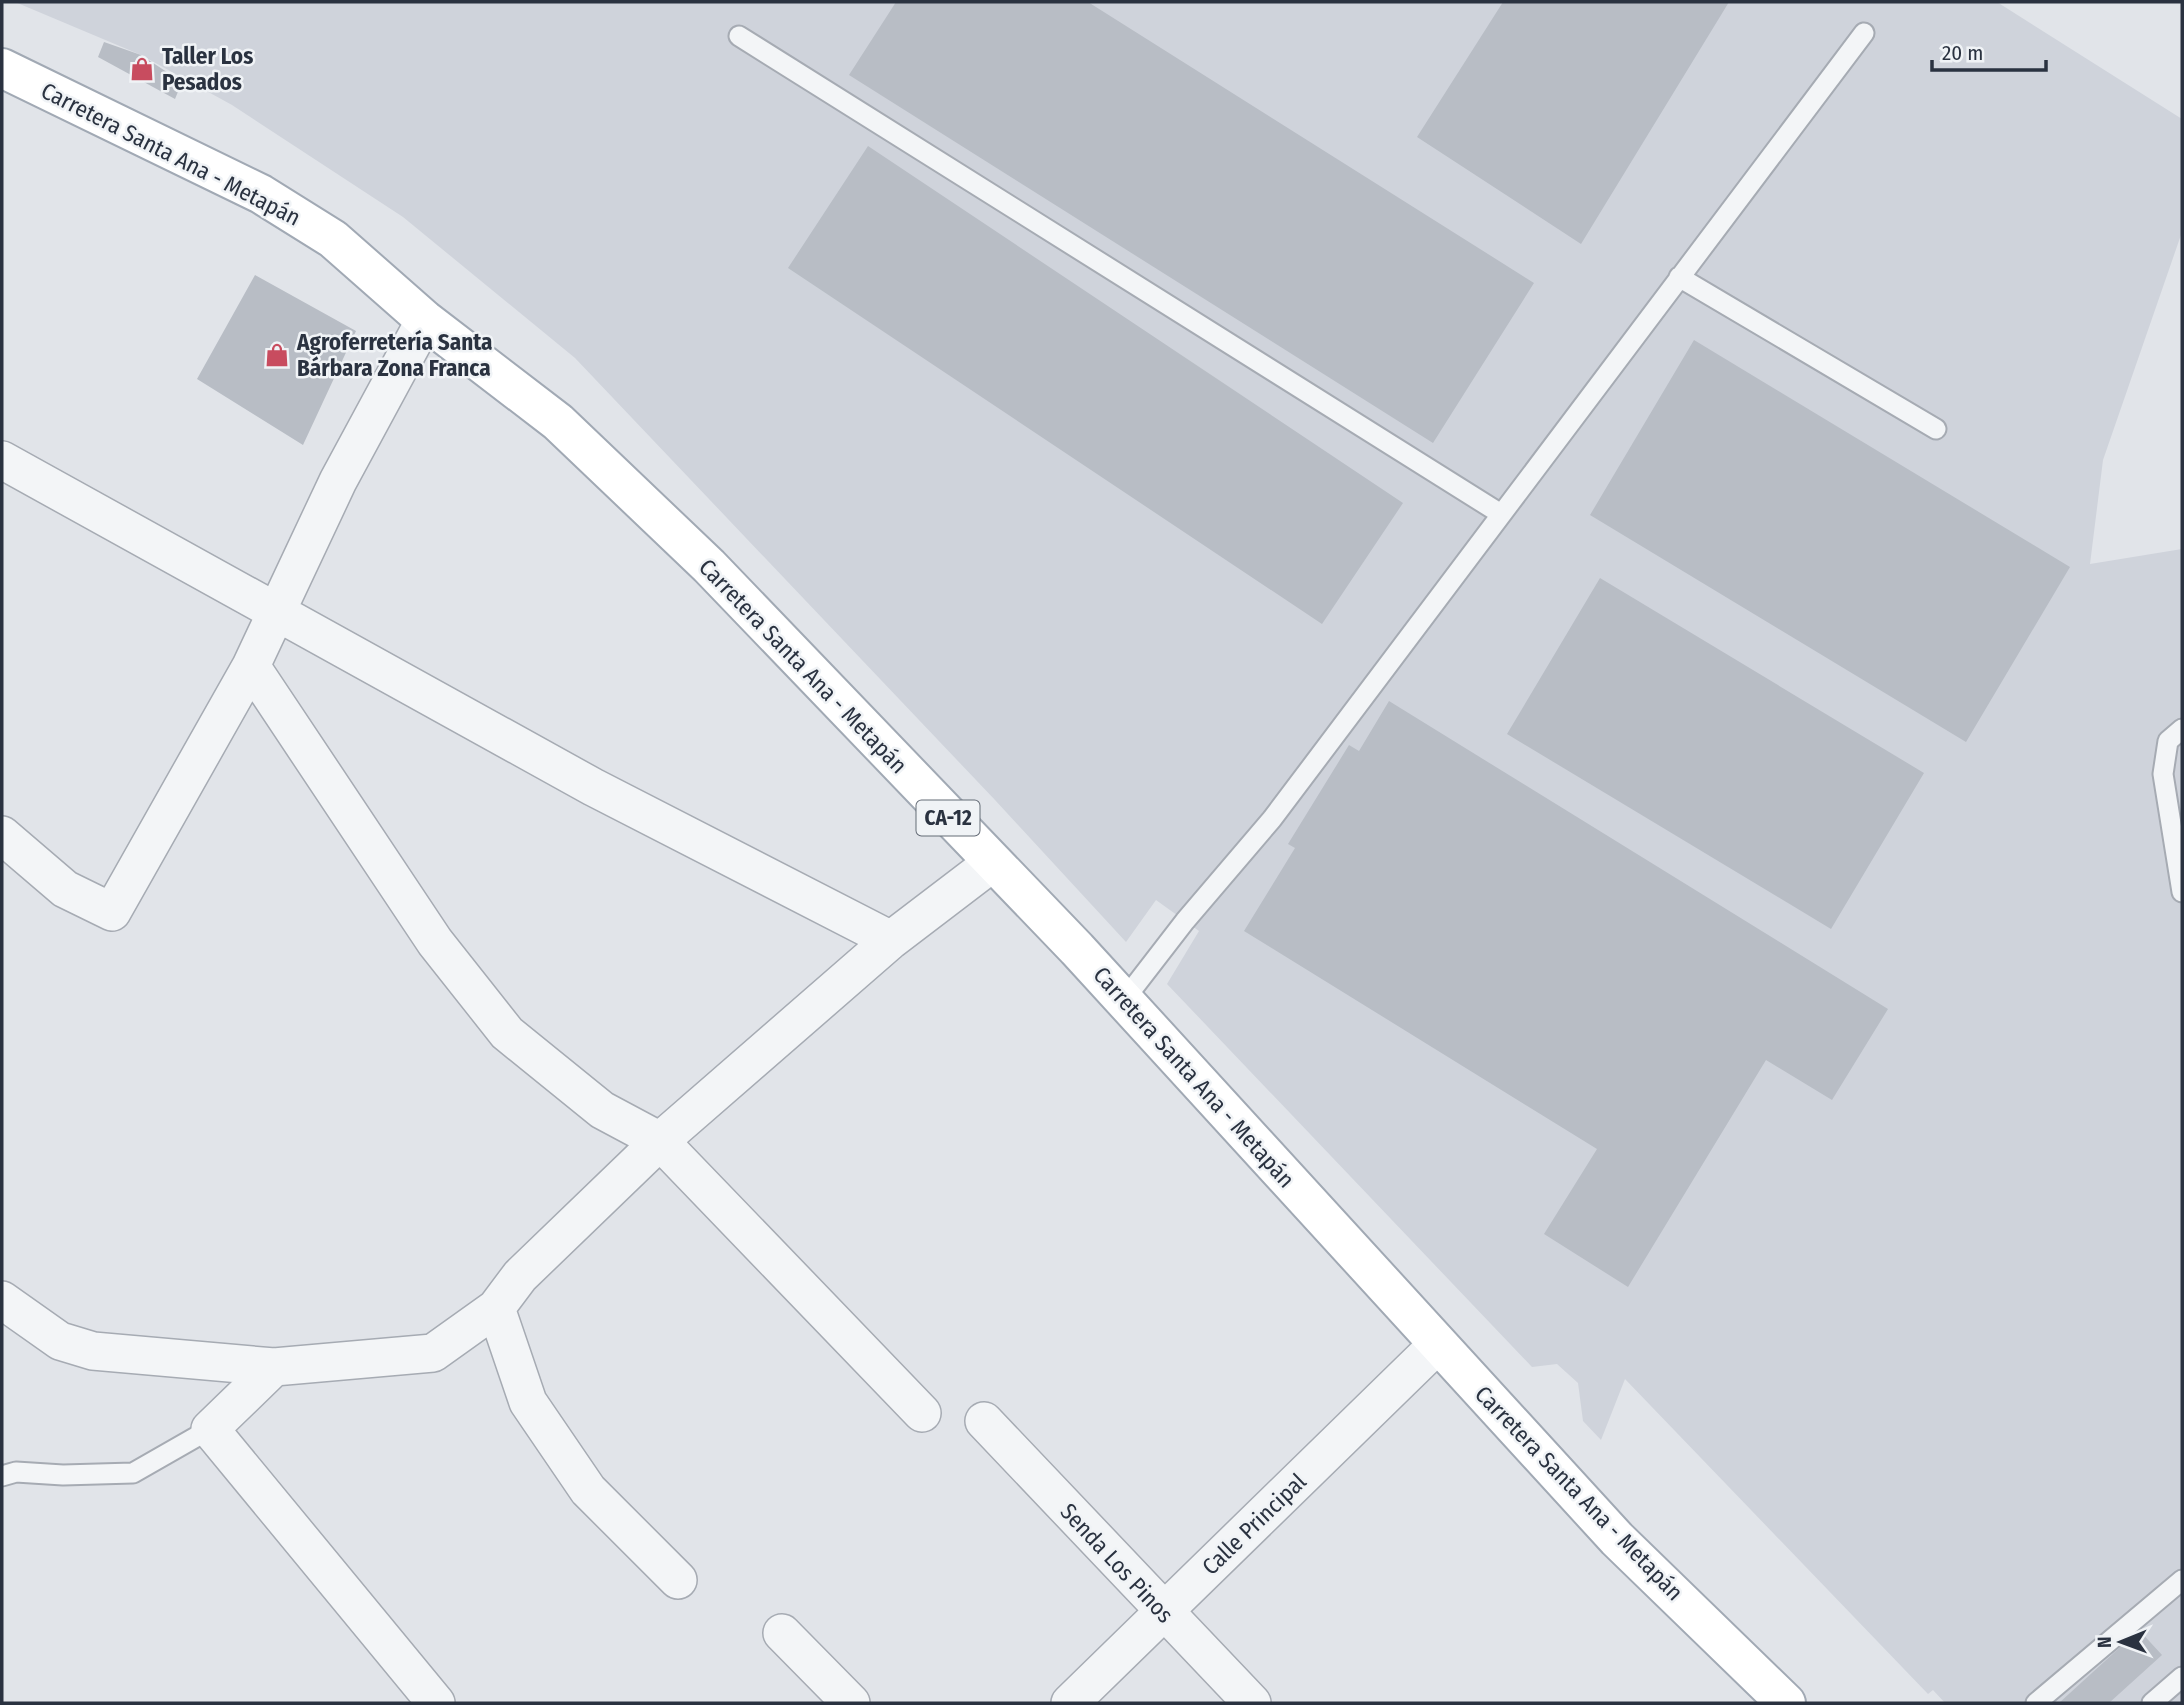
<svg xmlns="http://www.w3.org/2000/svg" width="2184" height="1705" font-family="'Fira Sans Condensed',sans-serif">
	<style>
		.built { fill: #cfd3db }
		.building { fill: #b8bdc5 }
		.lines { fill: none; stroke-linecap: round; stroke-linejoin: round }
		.service-casing { stroke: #a6abb3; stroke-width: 23 }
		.minor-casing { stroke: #a6abb3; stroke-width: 40 }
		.primary-casing { stroke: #a1a9b4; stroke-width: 42 }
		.service { stroke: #f3f5f7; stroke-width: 19 }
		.minor { stroke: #f3f5f7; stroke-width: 37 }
		.primary { stroke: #fff; stroke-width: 38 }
		.labels { text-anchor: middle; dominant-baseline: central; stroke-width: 5; stroke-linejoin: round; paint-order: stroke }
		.shield { fill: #f0f3f6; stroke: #656c77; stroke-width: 2 }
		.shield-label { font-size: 21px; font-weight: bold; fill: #2a3240 }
		.poi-label { font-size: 23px; font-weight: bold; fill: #2a3240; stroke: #f0f3f6; text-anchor: start }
		.street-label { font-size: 23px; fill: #2a3240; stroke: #f0f3f6 }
	</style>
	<rect width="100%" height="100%" fill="#e1e4e9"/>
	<path class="built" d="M15,2H1997L2182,119V232L2103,460L2090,564L2182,549V1703H1945L1933,1690L1928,1694L1625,1379L1601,1440L1583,1421L1578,1383L1557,1364L1532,1367L1167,984L1199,931L1156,900L1126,942L995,800L575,358L403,217L232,105L141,55Z"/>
	<path class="building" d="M896,2H1088L1534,283L1433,443L849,75Z
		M1503,2H1729L1581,244L1417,137Z
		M104,42L141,55L182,82L175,99L98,57Z
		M868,146L1403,503L1322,624L788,268Z
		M255,275L356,331L303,445L197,379Z
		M1694,340L2070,567L1966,742L1590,515Z
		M1600,578L1924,773L1831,929L1507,734Z
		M1389,701L1888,1009L1832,1100L1766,1060L1628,1287L1544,1234L1597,1149L1244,931L1295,848L1288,844L1349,745L1359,751Z
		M2139,1630L2162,1655L2109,1703H2059Z"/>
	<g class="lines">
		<g class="service-casing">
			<path id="service" d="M739,36L1501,514
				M1679,277L1936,429
				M2182,729L2168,741L2163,774L2182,892
				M1124,1000L1185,921L1272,819L1864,33
				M2,1476L16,1472L63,1475L133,1473L210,1429
				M2036,1703L2182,1580
				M2152,1703L2182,1677"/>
		</g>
		<g class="minor-casing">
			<path id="minor" d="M2,460L593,787L891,940
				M251,666L435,942L507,1033L602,1110L660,1141L922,1413
				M2,835L65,889L112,912L251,666L338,481L425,320
				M2,1300L60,1341L93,1351L274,1367
				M984,1421L1252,1703
				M678,1580L588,1490L528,1402L496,1308L520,1276L660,1141L891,940L992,863
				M782,1633L851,1703
				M436,1703L210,1429L274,1367L433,1353L496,1308
				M1070,1703L1438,1344"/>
		</g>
		<g class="primary-casing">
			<path id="primary" d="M2,68L261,194L333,239L425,320L558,422L709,566L1077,949L1617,1539L1786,1703"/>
		</g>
		<use href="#service" class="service"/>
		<use href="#minor" class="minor"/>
		<use href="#primary" class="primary"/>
	</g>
	<defs>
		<g id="shop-bare" transform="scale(1.89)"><path d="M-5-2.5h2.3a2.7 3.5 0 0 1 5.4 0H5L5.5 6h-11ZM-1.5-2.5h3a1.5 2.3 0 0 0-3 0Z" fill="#c84c5f" stroke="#f0f3f6" stroke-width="2.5" paint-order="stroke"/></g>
	</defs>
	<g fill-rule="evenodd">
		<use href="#shop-bare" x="142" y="69"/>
		<use href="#shop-bare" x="277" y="355"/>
	</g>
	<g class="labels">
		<rect class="shield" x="916.5" y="800.5" width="63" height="35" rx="5"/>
		<g class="shield-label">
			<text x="948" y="818">CA-12</text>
		</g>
		<g class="poi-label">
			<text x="162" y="56">Taller Los<tspan x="162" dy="26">Pesados</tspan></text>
			<text x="297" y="342">Agroferretería Santa<tspan x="297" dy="26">Bárbara Zona Franca</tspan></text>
		</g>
		<g class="street-label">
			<text transform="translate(171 154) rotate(27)">Carretera Santa Ana - Metapán</text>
			<text transform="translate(803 666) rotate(46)">Carretera Santa Ana - Metapán</text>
			<text transform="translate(1194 1077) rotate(48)">Carretera Santa Ana - Metapán</text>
			<text transform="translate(1579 1493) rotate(46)">Carretera Santa Ana - Metapán</text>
			<text transform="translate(1254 1524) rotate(-44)">Calle Principal</text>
			<text transform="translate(1117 1563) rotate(47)">Senda Los Pinos</text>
		</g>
	</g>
	<rect width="2184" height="1705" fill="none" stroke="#2a3240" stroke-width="7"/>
	<g transform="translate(2121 1642) rotate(269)" stroke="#f0f3f6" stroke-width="5" paint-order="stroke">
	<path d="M0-5L12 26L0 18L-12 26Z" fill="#2a3240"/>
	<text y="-10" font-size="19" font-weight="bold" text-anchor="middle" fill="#2a3240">N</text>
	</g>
	<path d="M1932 60v10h114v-10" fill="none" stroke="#2a3240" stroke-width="3.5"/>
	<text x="1942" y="60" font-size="21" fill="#2a3240" stroke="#f0f3f6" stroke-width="5" paint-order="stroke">20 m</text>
</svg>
